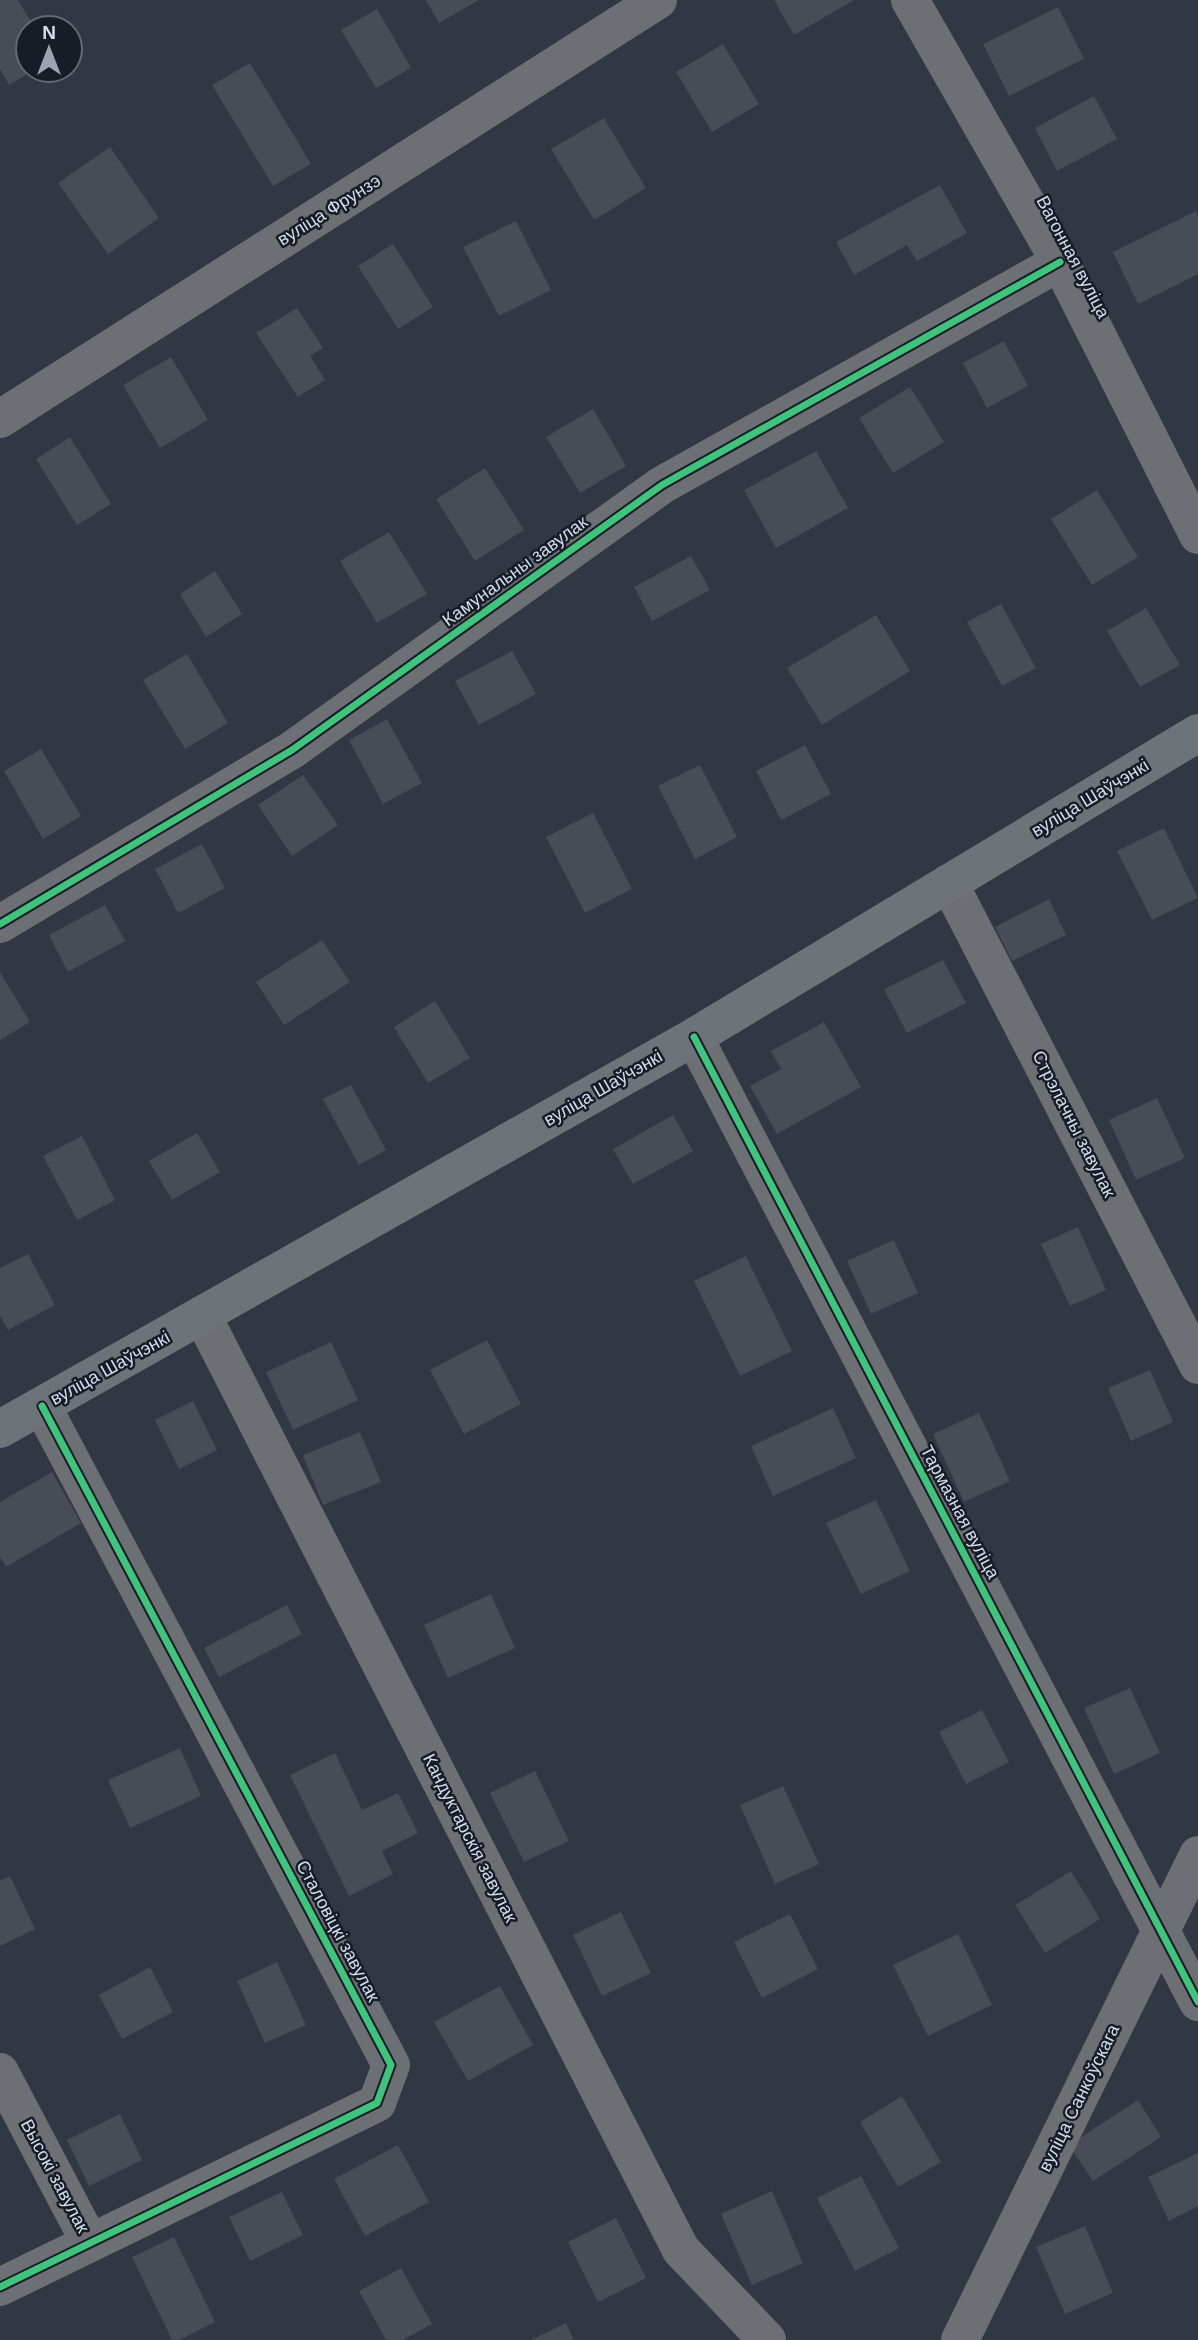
<svg xmlns="http://www.w3.org/2000/svg" width="1198" height="2340" font-family="Arial,sans-serif">
	<style>
		.building { fill: #474c57 }
		.lines { fill: none; stroke-linecap: round; stroke-linejoin: round }
		.minor { stroke: #6c6f74; stroke-width: 38 }
		.secondary { stroke: #6e7279; stroke-width: 38 }
		.cycleway-casing { stroke: #171c26; stroke-width: 11 }
		.cycleway { stroke: #40c37c; stroke-width: 7 }
		.labels { text-anchor: middle; dominant-baseline: central; stroke-width: 5; stroke-linejoin: round; paint-order: stroke }
		.street-label { font-size: 18px; fill: #d5ddec; stroke: #171c26 }
	</style>
	<rect width="100%" height="100%" fill="#313743"/>
	<path class="building" d="M0,0H18L35,28H28V70H34L9,85L0,69Z
		M426,0H479L439,23Z
		M774,0H854L794,35Z
		M1058,7L1084,59L1009,96L983,44Z
		M377,9L411,68L376,88L341,30Z
		M723,44L759,104L712,132L676,72Z
		M250,63L311,164L273,186L212,85Z
		M1094,96L1117,139L1057,171L1035,128Z
		M604,118L646,188L594,220L551,149Z
		M110,147L159,218L108,254L58,183Z
		M940,185L967,233L917,261L907,245L854,275L836,242Z
		M1196,211L1198,216V274L1138,304L1113,252Z
		M516,221L551,290L499,316L463,247Z
		M393,244L433,307L398,329L358,266Z
		M297,308L323,348L310,356L325,380L298,397L256,333Z
		M1004,341L1028,386L987,408L963,363Z
		M171,357L208,420L160,448L123,385Z
		M910,387L944,442L893,473L859,418Z
		M593,409L626,466L580,493L546,437Z
		M70,437L111,504L77,525L36,459Z
		M816,451L848,508L776,548L744,490Z
		M485,468L524,530L475,561L436,499Z
		M1097,490L1138,557L1092,585L1051,519Z
		M389,532L427,594L377,623L340,561Z
		M691,556L710,590L652,621L634,587Z
		M215,571L242,614L206,637L180,594Z
		M1001,604L1036,668L1002,686L967,622Z
		M1146,608L1180,665L1140,687L1107,631Z
		M876,615L910,671L822,725L787,668Z
		M512,651L536,694L479,725L455,681Z
		M187,654L228,723L185,749L143,680Z
		M387,719L422,783L383,804L349,740Z
		M805,745L831,794L781,820L756,771Z
		M41,749L81,816L43,839L4,771Z
		M700,765L737,837L695,859L658,786Z
		M303,775L338,825L292,856L258,805Z
		M593,813L632,889L585,913L546,837Z
		M1164,828L1198,898L1152,920L1117,851Z
		M202,844L225,888L178,913L155,869Z
		M1049,899L1066,935L1012,961L995,927Z
		M105,905L125,941L68,972L49,935Z
		M322,940L350,982L284,1025L256,982Z
		M943,960L966,1003L907,1033L884,989Z
		M0,972L30,1022L0,1040Z
		M435,1001L470,1058L428,1083L394,1027Z
		M824,1022L861,1087L777,1134L750,1086L781,1069L771,1051Z
		M351,1085L386,1150L359,1165L323,1099Z
		M1157,1098L1185,1158L1136,1180L1109,1120Z
		M673,1115L693,1151L633,1184L613,1149Z
		M197,1133L220,1172L172,1200L149,1161Z
		M82,1136L115,1200L77,1220L43,1156Z
		M1078,1227L1106,1290L1070,1306L1041,1244Z
		M894,1240L918,1293L871,1314L847,1261Z
		M28,1254L55,1305L8,1330L0,1316V1268Z
		M746,1256L792,1351L740,1376L694,1281Z
		M487,1340L521,1404L464,1434L430,1370Z
		M331,1342L358,1400L293,1430L266,1372Z
		M1150,1370L1173,1422L1131,1441L1108,1388Z
		M193,1401L217,1450L179,1469L155,1420Z
		M833,1408L856,1458L773,1496L751,1446Z
		M979,1413L1010,1481L964,1502L933,1434Z
		M360,1432L381,1482L323,1505L303,1455Z
		M52,1472L81,1523L6,1567L0,1557V1502Z
		M876,1500L910,1571L861,1594L826,1523Z
		M491,1594L515,1648L448,1678L424,1625Z
		M287,1605L302,1634L219,1677L204,1648Z
		M1130,1688L1160,1753L1114,1774L1084,1708Z
		M982,1710L1009,1762L966,1784L939,1732Z
		M180,1748L201,1796L130,1828L108,1780Z
		M335,1753L362,1810L398,1793L418,1833L382,1851L393,1874L349,1896L290,1775Z
		M535,1771L569,1841L524,1862L490,1793Z
		M783,1786L819,1864L775,1884L740,1805Z
		M1071,1871L1100,1919L1045,1953L1015,1905Z
		M10,1876L35,1929L0,1946V1881Z
		M621,1912L651,1973L602,1996L573,1935Z
		M790,1914L818,1969L762,1998L734,1942Z
		M958,1934L992,2005L928,2036L893,1965Z
		M277,1962L306,2025L265,2043L237,1981Z
		M150,1967L173,2012L122,2039L99,1995Z
		M500,1986L533,2045L468,2081L434,2022Z
		M902,2096L941,2162L898,2187L860,2122Z
		M1138,2100L1161,2137L1093,2181L1069,2145Z
		M120,2114L142,2160L89,2186L67,2140Z
		M398,2145L429,2202L365,2236L334,2179Z
		M1198,2153V2206L1169,2221L1148,2177Z
		M861,2176L899,2248L855,2271L817,2198Z
		M772,2191L803,2263L752,2285L721,2214Z
		M282,2192L303,2235L250,2261L229,2217Z
		M616,2218L646,2278L598,2302L568,2242Z
		M1085,2226L1113,2293L1065,2314L1036,2247Z
		M174,2237L215,2322L179,2340H172L132,2257Z
		M401,2268L432,2324L403,2340H386L359,2291Z
		M566,2323L574,2340H531Z"/>
	<g class="lines">
		<path class="minor" d="M910,0L1060,262L1198,535
			M0,419L658,0
			M949,883L1198,1365
			M0,924L292,750L662,485L1060,262
			M694,1037L1198,2002
			M202,1315L681,2250L767,2340
			M0,2072L90,2243
			M0,2287L377,2103L391,2065L42,1406
			M960,2340L1198,1855"/>
		<path class="secondary" d="M0,1429L694,1037L1198,733"/>
		<g class="cycleway-casing">
			<path id="cycleway" d="M0,924L292,750L662,485L1060,262
				M694,1037L1198,2002
				M0,2287L377,2103L391,2065L42,1406"/>
		</g>
		<use href="#cycleway" class="cycleway"/>
	</g>
	<g class="labels">
		<g class="street-label">
			<text transform="translate(329 210) rotate(-32)">вуліца Фрунзэ</text>
			<text transform="translate(1073 257) rotate(62)">Вагонная вуліца</text>
			<text transform="translate(515 571) rotate(-36)">Камунальны завулак</text>
			<text transform="translate(1090 798) rotate(-31)">вуліца Шаўчэнкі</text>
			<text transform="translate(603 1088) rotate(-30)">вуліца Шаўчэнкі</text>
			<text transform="translate(1074 1124) rotate(63)">Стрэлачны завулак</text>
			<text transform="translate(110 1368) rotate(-29)">вуліца Шаўчэнкі</text>
			<text transform="translate(960 1512) rotate(62)">Тармазная вуліца</text>
			<text transform="translate(470 1838) rotate(63)">Кандуктарскія завулак</text>
			<text transform="translate(338 1931) rotate(62)">Сталовіцкі завулак</text>
			<text transform="translate(1079 2098) rotate(-64)">вуліца Санкоўскага</text>
			<text transform="translate(55 2176) rotate(62)">Высокі завулак</text>
		</g>
	</g>
	<g transform="translate(49 49)"><circle r="33" fill="#171c26" stroke="#636975" stroke-width="2"/>
	<path d="M0-5L12 26L0 18L-12 26Z" fill="#9ca3b1"/>
	<text y="-10" font-size="19" font-weight="bold" text-anchor="middle" fill="#d5ddec">N</text>
	</g>
</svg>
